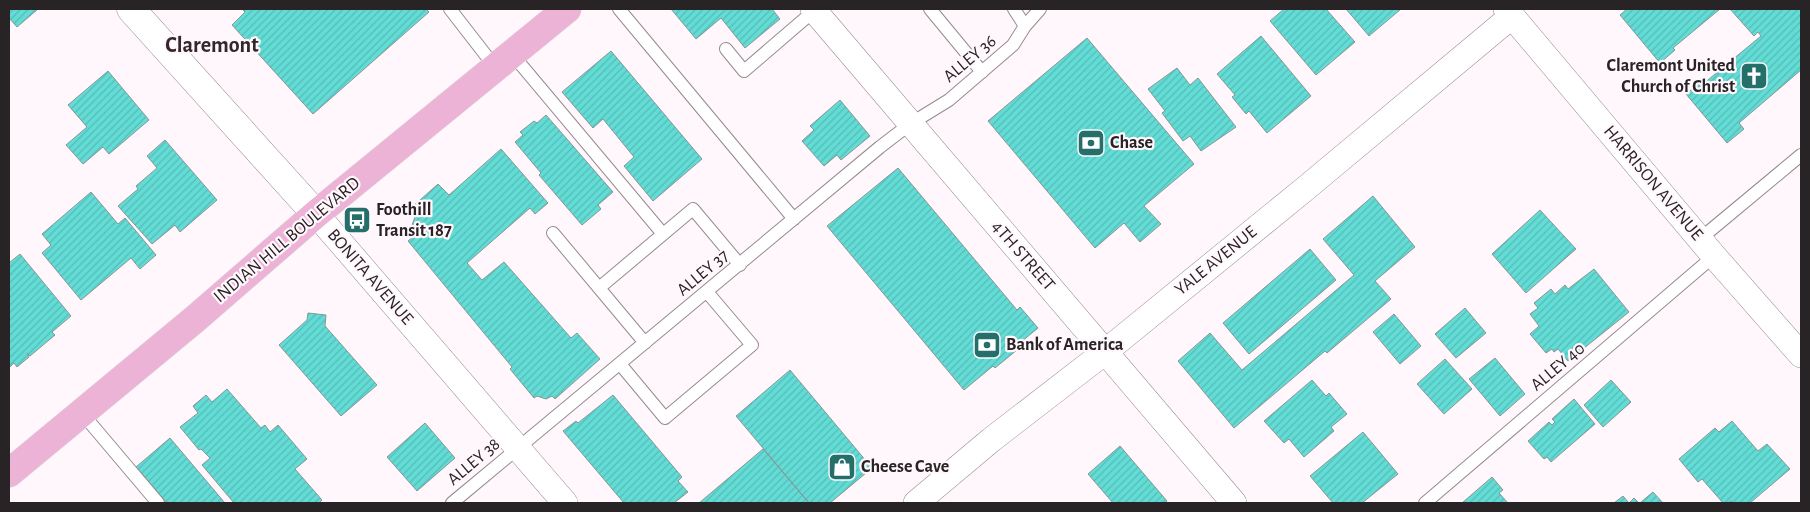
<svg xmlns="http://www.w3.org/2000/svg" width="1810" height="512" font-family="'Alegreya Sans',sans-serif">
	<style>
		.building { fill: url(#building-hatch); stroke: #889695 }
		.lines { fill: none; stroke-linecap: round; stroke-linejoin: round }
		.service-casing { stroke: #968a90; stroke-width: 14 }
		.minor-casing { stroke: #968a90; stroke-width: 26 }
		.secondary-casing { stroke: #968a90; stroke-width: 29 }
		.primary-casing { stroke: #d8d7d8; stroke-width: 29 }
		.service { stroke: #fff; stroke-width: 12 }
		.minor { stroke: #fff; stroke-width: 25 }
		.secondary { stroke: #fff; stroke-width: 28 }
		.primary { stroke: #edb3d6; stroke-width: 28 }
		.labels { text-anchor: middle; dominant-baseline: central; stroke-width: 4.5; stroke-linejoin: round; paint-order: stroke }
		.street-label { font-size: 18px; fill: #282325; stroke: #fff7fc }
		.poi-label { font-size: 18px; font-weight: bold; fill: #282325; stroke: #fff7fc; text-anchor: start }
		.district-label { font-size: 22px; font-weight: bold; fill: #31272d; stroke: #fff7fc }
	</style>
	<defs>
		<pattern id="building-hatch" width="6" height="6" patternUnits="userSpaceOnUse" patternTransform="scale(1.25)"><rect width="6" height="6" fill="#62dcd5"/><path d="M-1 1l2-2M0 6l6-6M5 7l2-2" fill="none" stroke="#55bcb7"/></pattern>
	</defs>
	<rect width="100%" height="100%" fill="#fff7fc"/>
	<path class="building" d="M9,9H38L17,27L9,18Z
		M242,9H426L429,12L313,114L232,25L245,12Z
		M671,9H772L780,19L745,48L721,18L696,39Z
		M1284,9H1301L1303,11L1306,9H1326L1355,42L1316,75L1270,21Z
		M1346,9H1401L1369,36Z
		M1627,9H1720L1673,48L1675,50L1660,63L1620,15Z
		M1730,9H1801V70L1739,123L1744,129L1727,143L1686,94L1701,82L1703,84L1761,36L1758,32L1754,36Z
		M1261,36L1311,96L1267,133L1249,111L1246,114L1232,97L1235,95L1217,74Z
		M1087,38L1194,164L1144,206L1161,224L1140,242L1124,223L1095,248L988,121Z
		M611,51L702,159L653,201L624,166L634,157L603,119L593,128L562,92Z
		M1177,68L1190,85L1198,78L1236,127L1201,151L1190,136L1183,141L1162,113L1165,111L1148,89Z
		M108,71L149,120L109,154L103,147L83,164L66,145L87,127L68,105Z
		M840,100L870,136L841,160L837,155L824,166L802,141L814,130L810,126Z
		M546,115L613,192L598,205L601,209L582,225L539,175L541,173L515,142L523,135L520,132L534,121L537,123Z
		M165,140L217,200L180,232L175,225L152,244L118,206L138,189L136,186L157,168L147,156Z
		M501,149L548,203L535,214L530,208L467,263L482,280L504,262L571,338L577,333L600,359L555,399L552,396L546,399L537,396L534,398L510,369L512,367L408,241L414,236L411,228L416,214L411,208L438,184L449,195Z
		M898,168L1017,310L1020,307L1038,328L1021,342L1023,345L995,368L993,366L964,390L827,226Z
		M91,192L118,224L125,218L156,255L140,269L131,258L81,300L42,253L51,245L42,234Z
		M1373,196L1415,247L1375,281L1391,299L1327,353L1325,351L1234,428L1178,361L1210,333L1242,370L1354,275L1323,239Z
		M1540,210L1576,249L1526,293L1492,254Z
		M1310,249L1336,280L1249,354L1223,323Z
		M20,254L71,316L52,332L55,335L30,356L27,353L29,357L17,367L14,363L9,368V263Z
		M1594,269L1629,312L1568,361L1558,349L1554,352L1552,349L1546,353L1530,334L1539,326L1530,314L1538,308L1534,303L1551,289L1555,294L1565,285L1568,289Z
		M1465,308L1486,333L1456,358L1435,334Z
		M308,313L326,315L325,326L377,385L341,416L279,345L307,320Z
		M1394,314L1421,346L1400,364L1373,332Z
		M1495,358L1525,394L1500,416L1469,379Z
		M1445,359L1472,389L1444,414L1417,384Z
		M790,370L872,468L830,503H809L736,416Z
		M1312,380L1326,396L1329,393L1347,414L1331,427L1334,431L1304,457L1289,439L1284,443L1264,421Z
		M1611,380L1631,402L1603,427L1584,405Z
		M227,389L261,428L265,425L270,432L278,425L307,459L295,469L322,500L319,503H234L202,465L210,458L201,449L199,450L180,427L198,413L193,406L206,395L212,402Z
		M613,395L682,477L678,481L688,492L674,503H624L563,431L576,421L578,423Z
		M1574,399L1595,424L1551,462L1547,457L1544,459L1528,441L1549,422L1552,425L1555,422L1552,419Z
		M1732,421L1758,451L1767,444L1790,469L1750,503H1733L1731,501L1728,503H1723L1702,479L1698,482L1679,459L1715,428L1719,432Z
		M425,423L455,458L417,491L387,457Z
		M1363,432L1398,474L1362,503H1333L1310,476Z
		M170,438L225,503H167L136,467Z
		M1120,446L1167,501L1165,503H1113L1088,474Z
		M763,449L809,503H699Z
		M1492,477L1503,490L1499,493L1508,503H1462Z
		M1653,492L1663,503H1640Z
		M1623,496L1629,503L1634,498L1639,503H1614Z"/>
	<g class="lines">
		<g class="service-casing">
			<path id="service" d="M450,9L495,67
				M619,9L794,219
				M930,9L982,72
				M1014,9L1025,26
				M726,49L744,71L815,10
				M512,54L663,234
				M553,233L599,288
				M1700,239L1801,155
				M645,343L599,288L693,209L740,265
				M620,364L665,418L752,345L707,292
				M81,412L158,503
				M452,503L880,147L910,124L949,100L1013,45L1025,26L1040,9
				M1425,503L1714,256"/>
		</g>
		<g class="minor-casing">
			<path id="minor" d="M813,9L1234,503
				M1506,9L1714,256L1801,355
				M316,214L565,503
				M916,503L991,440L1105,352L1306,188L1512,16"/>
		</g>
		<g class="secondary-casing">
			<path id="secondary" d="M131,9L316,214"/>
		</g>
		<g class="primary-casing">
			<path id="primary" d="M9,473L195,319L316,214L567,9"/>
		</g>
		<use href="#service" class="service"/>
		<use href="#minor" class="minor"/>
		<use href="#secondary" class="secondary"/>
		<use href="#primary" class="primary"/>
	</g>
	<defs>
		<g id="church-square" transform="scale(1.4375)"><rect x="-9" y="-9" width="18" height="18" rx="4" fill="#256f6b" stroke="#fff7fc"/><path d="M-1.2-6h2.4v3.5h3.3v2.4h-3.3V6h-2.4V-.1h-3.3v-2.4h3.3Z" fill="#fff"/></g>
		<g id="bank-square" transform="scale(1.4375)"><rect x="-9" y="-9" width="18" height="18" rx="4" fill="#256f6b" stroke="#fff7fc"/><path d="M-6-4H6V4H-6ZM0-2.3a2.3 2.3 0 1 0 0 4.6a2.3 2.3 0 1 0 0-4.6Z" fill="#fff"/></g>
		<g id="bus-square" transform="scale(1.4375)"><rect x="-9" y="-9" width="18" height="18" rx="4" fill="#256f6b" stroke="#fff7fc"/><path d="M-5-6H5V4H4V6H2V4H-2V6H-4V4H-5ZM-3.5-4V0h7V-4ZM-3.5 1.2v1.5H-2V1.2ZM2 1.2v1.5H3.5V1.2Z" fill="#fff"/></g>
		<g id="shop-square" transform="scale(1.4375)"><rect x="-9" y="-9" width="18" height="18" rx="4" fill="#256f6b" stroke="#fff7fc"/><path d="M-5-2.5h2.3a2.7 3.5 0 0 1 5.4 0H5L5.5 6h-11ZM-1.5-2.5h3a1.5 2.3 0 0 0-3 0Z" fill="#fff"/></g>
	</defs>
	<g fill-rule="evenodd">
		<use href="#church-square" x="1754" y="76"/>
		<use href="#bank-square" x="1091" y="143"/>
		<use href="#bus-square" x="357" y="220"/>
		<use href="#bank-square" x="987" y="345"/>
		<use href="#shop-square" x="842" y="467"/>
	</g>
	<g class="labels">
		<g class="street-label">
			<text transform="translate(970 59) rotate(-40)">ALLEY 36</text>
			<text transform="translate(1653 183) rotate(50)">HARRISON AVENUE</text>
			<text transform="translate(287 240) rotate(-40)">INDIAN HILL BOULEVARD</text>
			<text transform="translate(1023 256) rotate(49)">4TH STREET</text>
			<text transform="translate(1216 261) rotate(-39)">YALE AVENUE</text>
			<text transform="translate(703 273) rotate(-40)">ALLEY 37</text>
			<text transform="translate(370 277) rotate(49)">BONITA AVENUE</text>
			<text transform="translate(1558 367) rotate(-40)">ALLEY 40</text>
			<text transform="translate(474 462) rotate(-40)">ALLEY 38</text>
		</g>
		<g class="poi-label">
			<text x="1735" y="66" text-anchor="end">Claremont United<tspan x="1735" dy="21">Church of Christ</tspan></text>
			<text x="1110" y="143">Chase</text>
			<text x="376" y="210">Foothill<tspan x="376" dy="21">Transit 187</tspan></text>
			<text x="1006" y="345">Bank of America</text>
			<text x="861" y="467">Cheese Cave</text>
		</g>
		<g class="district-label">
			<text x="212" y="45">Claremont</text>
		</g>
	</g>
	<rect width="1810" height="512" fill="none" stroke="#282325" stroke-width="20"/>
</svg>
